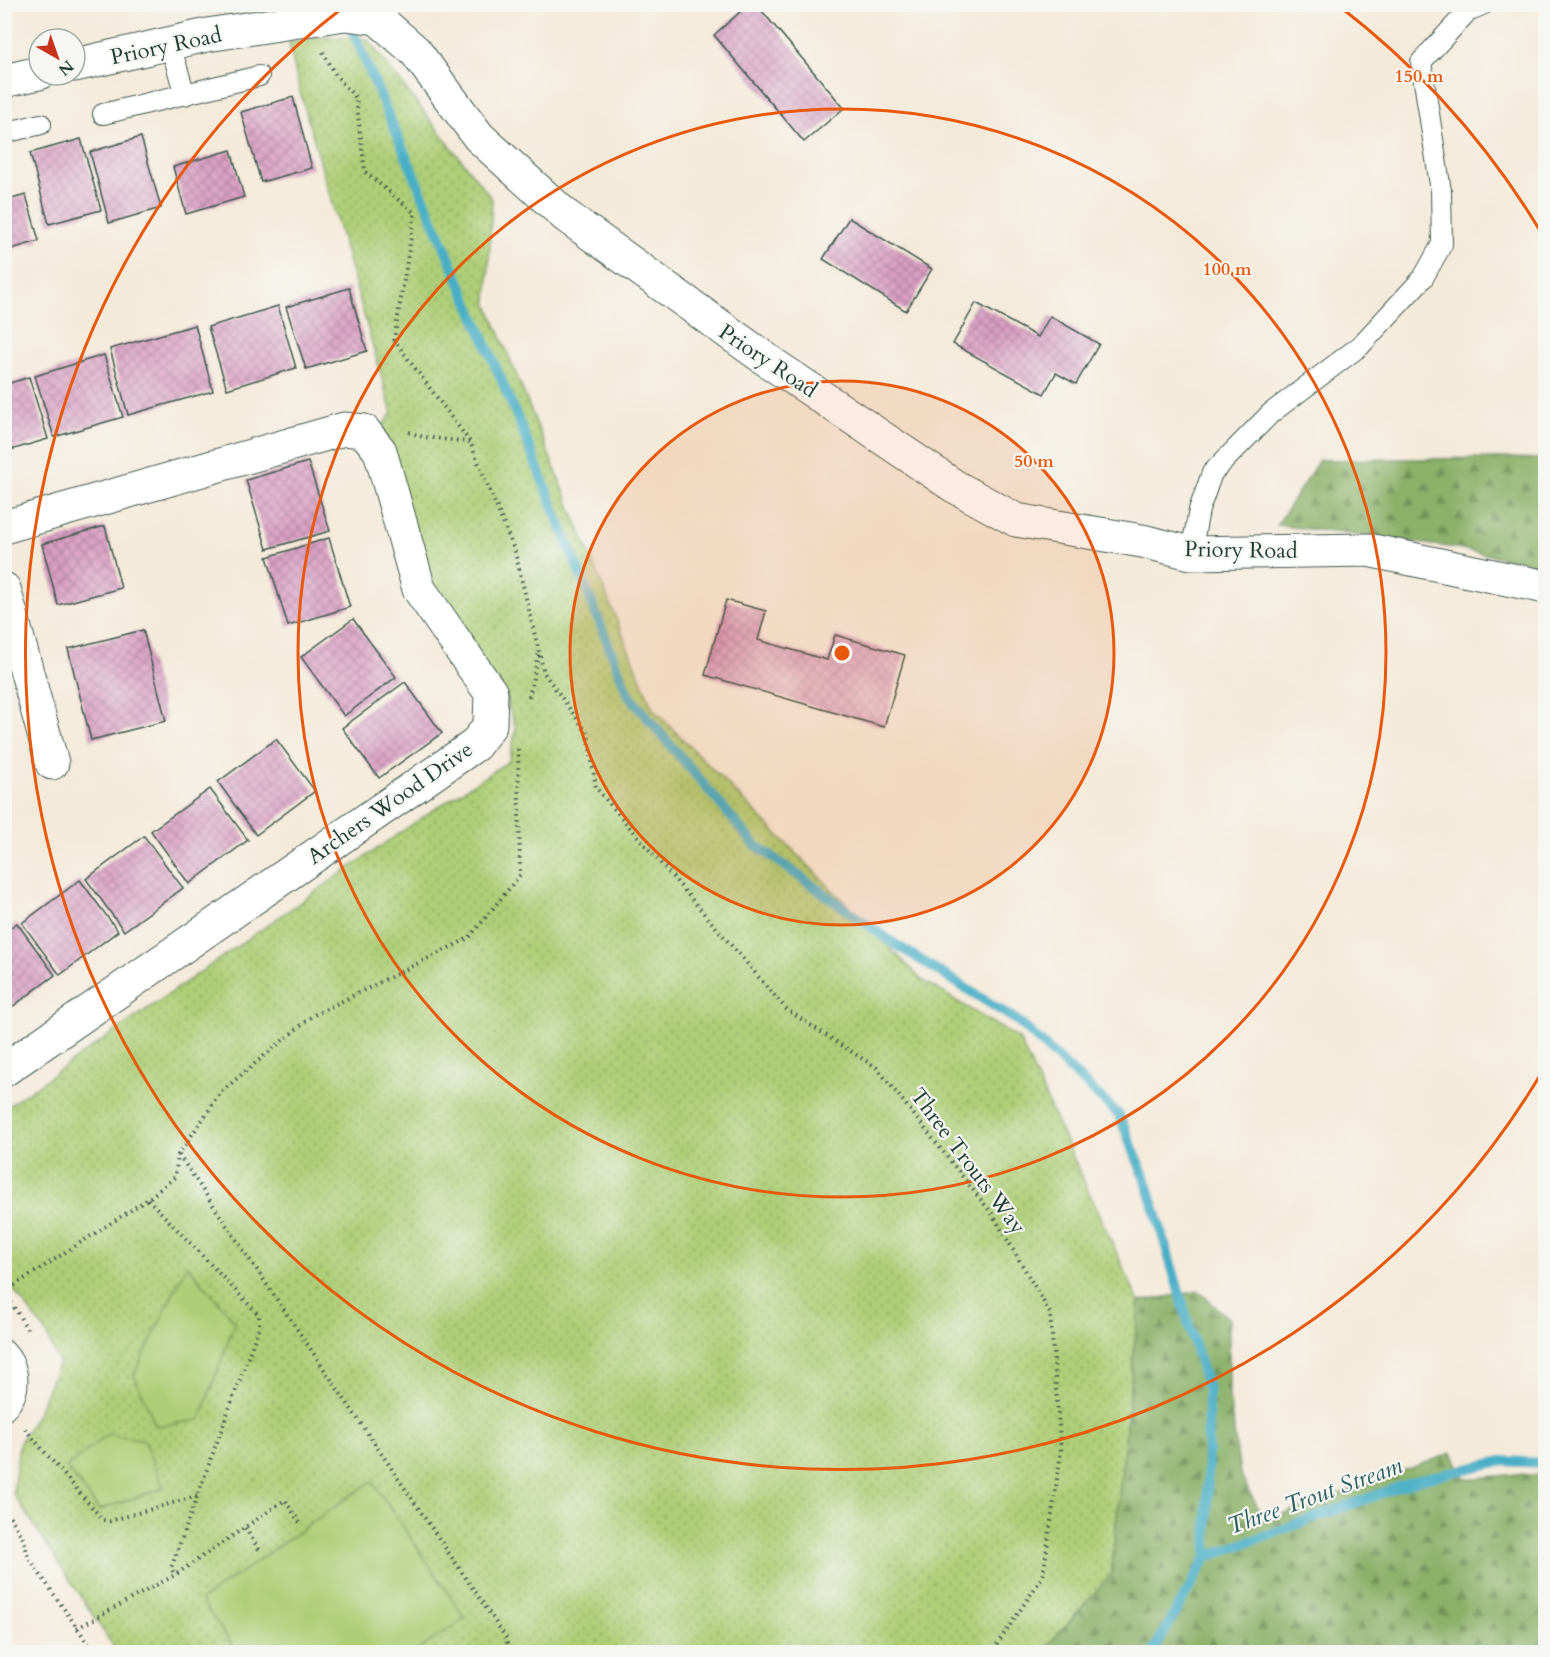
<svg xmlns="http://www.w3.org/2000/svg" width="1550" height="1657" font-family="Cardo,serif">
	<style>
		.grass { fill: url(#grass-dots); stroke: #668655; stroke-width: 1.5 }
		.forest { fill: url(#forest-firs); stroke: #54774e; stroke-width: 1.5 }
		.park { fill: #adce76; stroke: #668655; stroke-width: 1.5 }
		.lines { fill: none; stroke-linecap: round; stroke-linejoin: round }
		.stream { stroke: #47aec6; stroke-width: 10 }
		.building { fill: url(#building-cross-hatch) }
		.lane-casing { stroke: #3f574d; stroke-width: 22 }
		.street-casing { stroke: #3f574d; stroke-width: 35 }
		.path { stroke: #3f574d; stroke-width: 4; stroke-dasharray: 1.5 4.5; stroke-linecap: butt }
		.lane { stroke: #fff; stroke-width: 20 }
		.street { stroke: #fff; stroke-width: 33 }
		.ring { fill: none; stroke: #e8590c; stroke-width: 3 }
		.labels { text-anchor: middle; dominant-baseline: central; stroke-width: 4.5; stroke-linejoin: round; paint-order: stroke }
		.street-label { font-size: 22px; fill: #1f3d34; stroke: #f6f6f2 }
		.water-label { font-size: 24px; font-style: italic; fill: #2b5f60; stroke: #f6f6f2 }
		.centre { fill: #e8590c; stroke: #f6f6f2; stroke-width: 3 }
		.ring-label { font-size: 18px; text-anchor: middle; font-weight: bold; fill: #e8590c; stroke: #f6f6f2; stroke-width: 4.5; stroke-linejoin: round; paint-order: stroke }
	</style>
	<defs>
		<pattern id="grass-dots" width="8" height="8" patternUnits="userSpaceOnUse" patternTransform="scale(1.5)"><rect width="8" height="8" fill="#adce76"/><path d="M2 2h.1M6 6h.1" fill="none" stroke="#8ca862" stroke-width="1.8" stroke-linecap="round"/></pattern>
		<pattern id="forest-firs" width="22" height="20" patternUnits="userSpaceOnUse" patternTransform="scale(1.5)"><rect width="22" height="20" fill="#8ab167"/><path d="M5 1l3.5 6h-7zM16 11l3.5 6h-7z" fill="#709156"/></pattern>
		<pattern id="building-cross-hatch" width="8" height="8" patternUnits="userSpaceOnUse" patternTransform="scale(1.5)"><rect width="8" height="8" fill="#da9fc3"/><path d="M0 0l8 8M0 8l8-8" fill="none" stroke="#b0839f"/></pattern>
	</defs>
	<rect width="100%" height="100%" fill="#f6f6f2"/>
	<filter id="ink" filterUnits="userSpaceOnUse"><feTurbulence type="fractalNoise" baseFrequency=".0167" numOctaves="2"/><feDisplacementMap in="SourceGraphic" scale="12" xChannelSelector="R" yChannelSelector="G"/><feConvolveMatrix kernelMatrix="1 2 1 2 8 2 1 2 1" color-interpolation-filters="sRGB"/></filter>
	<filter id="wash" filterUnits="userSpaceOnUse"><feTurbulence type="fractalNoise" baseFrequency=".008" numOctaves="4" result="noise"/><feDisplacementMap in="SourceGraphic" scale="24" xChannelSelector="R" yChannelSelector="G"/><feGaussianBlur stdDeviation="1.35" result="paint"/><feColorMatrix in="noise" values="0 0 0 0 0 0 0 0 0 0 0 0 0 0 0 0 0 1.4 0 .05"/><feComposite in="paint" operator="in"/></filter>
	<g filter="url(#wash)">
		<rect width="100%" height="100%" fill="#f4ead9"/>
		<path class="grass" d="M318,37L367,39L492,199L487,303L653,709L922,980L1019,1039L1139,1302L1111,1575L1042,1652H117L13,1493L19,1444L37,1414L59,1363L44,1329L5,1279L4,1109L424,816L509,761L516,729L505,696L422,574L379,431L392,413L299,88L289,43Z"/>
		<path class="forest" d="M1508,458L1545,459V567L1457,548L1277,525L1319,460Z
			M1199,1291L1229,1319V1396L1240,1474L1258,1508L1261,1522L1452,1453L1465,1479L1518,1474L1545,1476V1652H1042L1111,1575L1139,1302Z"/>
		<path class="park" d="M187,1265L235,1322L200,1420L156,1426L134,1375Z
			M108,1434L144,1440L163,1488L99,1510L67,1467Z
			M372,1481L465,1618L415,1652H237L201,1600Z"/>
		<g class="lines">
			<path class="stream" d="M348,20L518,419L629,696L754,844L892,942L1018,1021L1119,1115L1148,1186L1208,1390L1207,1557
				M1153,1652L1207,1557L1418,1480L1501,1461L1546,1463"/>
		</g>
		<g id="blocks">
			<path class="building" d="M749,4H756L844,108L804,142L714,35Z
				M293,97L312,168L261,182L241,112Z
				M141,137L161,208L109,223L90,152Z
				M81,139L101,210L49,224L30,153Z
				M231,150L244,197L186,214L173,167Z
				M26,195L39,241L4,251V201Z
				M849,218L932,269L906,311L823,259Z
				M349,288L367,351L306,369L286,307Z
				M976,303L1038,337L1050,316L1099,344L1076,384L1056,373L1044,394L953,344Z
				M278,306L296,368L227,389L208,327Z
				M195,325L213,391L128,415L110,349Z
				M104,355L123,417L54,437L35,376Z
				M29,377L48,439L4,452V385Z
				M308,462L330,531L267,549L246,480Z
				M105,526L121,588L58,605L42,544Z
				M329,538L350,607L288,626L267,557Z
				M726,600L766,611L758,640L827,660L835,635L905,655L884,727L705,675Z
				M353,619L396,677L344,716L301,657Z
				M143,630L166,721L91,740L68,649Z
				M405,682L442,733L379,778L342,728Z
				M276,739L315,791L256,835L218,782Z
				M210,789L248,840L189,884L151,831Z
				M144,836L183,888L124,931L86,879Z
				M80,880L118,931L60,975L22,923Z
				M17,923L55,975L4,1013V932Z"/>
		</g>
	</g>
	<g filter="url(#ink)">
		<use href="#blocks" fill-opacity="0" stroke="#3f574d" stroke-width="1.5"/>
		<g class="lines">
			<g class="lane-casing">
				<path id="lane" d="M170,44L185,95
					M103,114L259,76
					M4,133L41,124
					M1191,553L1199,510L1212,473L1271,413L1360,346L1423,278L1442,244L1441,191L1421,62L1468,11L1484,4
					M4,1350C21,1367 23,1394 4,1411"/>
			</g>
			<g class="street-casing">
				<path id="street" d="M75,65L207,35L345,14L377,18L415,51L479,137L566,216L774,365L954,486L1016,520L1142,541L1191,553L1368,550L1546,587
					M4,81L39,73
					M4,527L344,429L364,431L380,451L419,589L491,693L490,725L475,745L4,1070
					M4,589L52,763"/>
			</g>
			<path class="path" d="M323,52L337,77L356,98L365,172L415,213L394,340L470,442L515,552L544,673L588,734L596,788L787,1010L877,1068L993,1215L1050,1313L1061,1452L1043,1576L992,1652
				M409,432L423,437L470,442
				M529,697L539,651
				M179,1155L507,1639V1652
				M148,1199L259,1315V1327L171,1568L175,1575
				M4,1292L148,1199L175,1177L178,1155L222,1091L312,1016L469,938L520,875L518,748
				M5,1292L27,1329
				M25,1429L103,1520L110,1521L197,1496
				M4,1506L24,1540L28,1557L94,1652
				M245,1528L260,1551
				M77,1628L175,1575L285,1500L302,1526"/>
			<use href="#lane" class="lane"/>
			<use href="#street" class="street"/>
		</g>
	</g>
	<circle cx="842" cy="653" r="272" fill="#e8590c" fill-opacity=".12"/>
	<g class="ring">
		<circle cx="842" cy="653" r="272"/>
		<circle cx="842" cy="653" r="544"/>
		<path d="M1545 1067A816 816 0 1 1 345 6M1339 6A816 816 0 0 1 1545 239"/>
	</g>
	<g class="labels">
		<g class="street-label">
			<text transform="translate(166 46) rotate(-12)">Priory Road</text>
			<text transform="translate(768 361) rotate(34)">Priory Road</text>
			<text transform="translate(1241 550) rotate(1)">Priory Road</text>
			<text transform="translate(390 803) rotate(-35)">Archers Wood Drive</text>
			<text transform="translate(968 1161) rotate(53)">Three Trouts Way</text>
		</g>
		<g class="water-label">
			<text transform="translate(1315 1496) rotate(-20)">Three Trout Stream</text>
		</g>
	</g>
	<circle cx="842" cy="653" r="9" class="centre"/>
	<g class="ring-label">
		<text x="1419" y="82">150 m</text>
		<text x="1227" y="275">100 m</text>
		<text x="1034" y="467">50 m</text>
	</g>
	<rect width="1550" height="1657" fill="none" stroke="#f6f6f2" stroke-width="24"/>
	<g transform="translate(57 57) rotate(140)"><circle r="28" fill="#f6f6f2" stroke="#a0aca6" stroke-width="1.5"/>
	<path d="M0-4.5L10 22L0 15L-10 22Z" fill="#c8321e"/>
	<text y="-9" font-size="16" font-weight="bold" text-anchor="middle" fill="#1f3d34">N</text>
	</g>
</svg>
